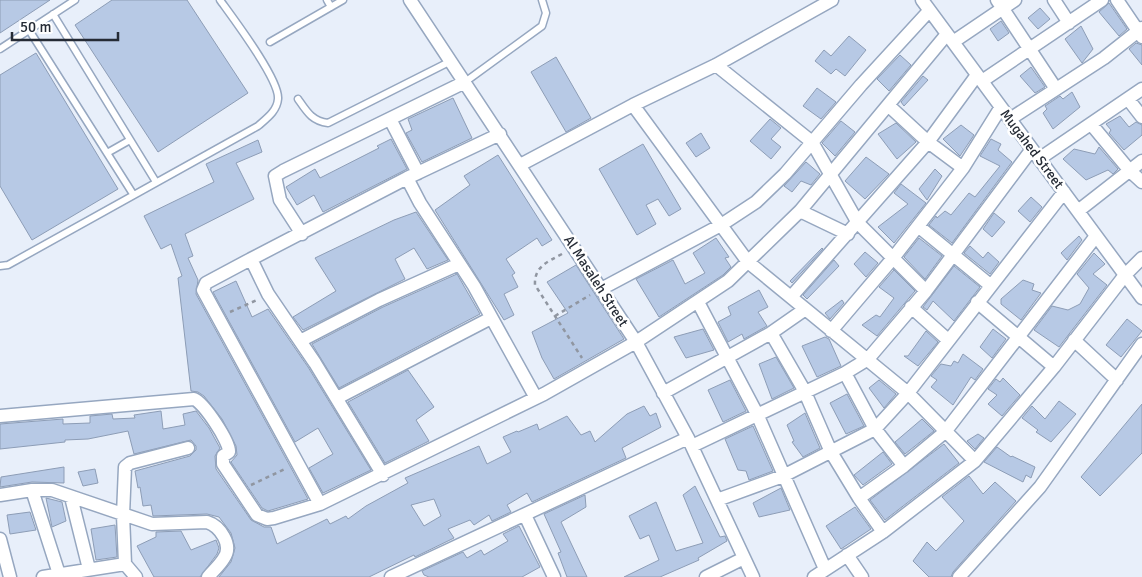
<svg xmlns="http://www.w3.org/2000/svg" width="1142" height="577" font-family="Signika,sans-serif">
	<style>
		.building { fill: #b7c9e5; stroke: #8d9db6; fill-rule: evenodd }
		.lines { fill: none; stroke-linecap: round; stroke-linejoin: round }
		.service-casing { stroke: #96a7c0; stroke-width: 9 }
		.minor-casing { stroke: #96a7c0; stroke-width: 15 }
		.path { stroke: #9096a1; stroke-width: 2.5; stroke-dasharray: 4 4; stroke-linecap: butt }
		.service { stroke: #fff; stroke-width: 6 }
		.minor { stroke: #fff; stroke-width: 12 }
		.labels { text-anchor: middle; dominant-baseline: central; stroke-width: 5; stroke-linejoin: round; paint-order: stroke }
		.street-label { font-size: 14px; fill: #252b35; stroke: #fff }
	</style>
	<rect width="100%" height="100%" fill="#e8effa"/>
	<path class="building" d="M0,0H50L0,33Z
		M112,0H187L248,93L158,152L75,25Z
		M1109,3L1127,29L1119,36L1099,12Z
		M1040,8L1050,19L1038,29L1028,18Z
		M1001,21L1009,33L998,41L990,29Z
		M1081,26L1093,49L1082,63L1065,39Z
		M849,36L866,50L845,76L836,69L831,74L815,61L824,50L831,56Z
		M1136,43L1142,45V65L1129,49Z
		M36,53L118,189L32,240L0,186V75Z
		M900,55L911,65L889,91L877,79Z
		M556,57L591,118L566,132L531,72Z
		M1031,67L1045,87L1035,93L1020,76Z
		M923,76L928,80L904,106L901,102Z
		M817,88L836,102L821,119L803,106Z
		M1072,92L1080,107L1053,129L1043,113L1047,109L1045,106L1060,96L1063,99Z
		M453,98L472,138L422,162L406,133L412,130L408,119Z
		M1120,116L1129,127L1136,122L1142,125V135L1124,150L1109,133L1111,130L1106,124Z
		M770,119L781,128L771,139L781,147L771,159L750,141Z
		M841,121L855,132L835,156L822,143Z
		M896,123L916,142L897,159L878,134Z
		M961,125L974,135L960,156L943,139Z
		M701,133L710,148L696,157L686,143Z
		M391,139L407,169L323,212L314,195L297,205L286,187L315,169L320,178L379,148L377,146Z
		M991,139L1001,144L998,150L1012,162L952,243L929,225L936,216L937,218L945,211L951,215L969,193L975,197L1000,166L980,156Z
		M258,140L262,152L236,163L254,199L185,234L193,256L188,258L198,280L196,294L308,499L268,511L262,508L231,462L237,455L236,446L222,419L204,396L198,392L191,391L178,278L182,276L171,244L161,249L144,216L214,182L206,164Z
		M643,144L681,209L669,216L658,199L646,205L656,224L637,235L599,169Z
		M1099,147L1118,169L1113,174L1108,170L1086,180L1063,159L1074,149L1095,154Z
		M498,155L552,240L542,246L537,238L506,259L515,273L512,275L518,287L504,294L514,315L504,320L435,210L470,185L464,176Z
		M866,157L889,174L865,199L845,181Z
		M806,162L820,174L811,185L801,181L792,192L784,186Z
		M935,169L942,176L927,200L919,189Z
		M901,184L926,203L894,243L878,227L908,204L894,193Z
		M1031,197L1042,207L1030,222L1018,211Z
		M416,212L448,260L427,269L414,248L395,259L405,279L303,330L293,317L336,291L315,258L394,220Z
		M994,213L1005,222L992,237L983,229Z
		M1079,236L1082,240L1067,260L1061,253Z
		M716,238L729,257L725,258L731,267L723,275L659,317L636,279L673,260L685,284L705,273L693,253Z
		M919,238L942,256L925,279L904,257Z
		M970,246L983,258L988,252L999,262L990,274L964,253Z
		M822,248L823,249L792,283L790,281Z
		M865,252L878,263L866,277L854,264Z
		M1094,253L1105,264L1093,274L1107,285L1059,347L1034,330L1052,306L1068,310L1080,304L1089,288L1077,274Z
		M834,260L839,266L807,299L803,295Z
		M576,265L624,339L554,379L542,358L532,332L568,313L547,282Z
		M954,266L980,287L954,321L933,301L927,310L923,307Z
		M894,270L915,291L877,336L862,325L876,315L880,317L894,298L879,287Z
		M457,274L480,314L339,388L312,344L383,307Z
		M1023,280L1034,284L1032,290L1041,293L1021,320L1001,304V299Z
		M236,281L252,317L268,309L308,367L371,470L323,493L309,468L333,454L318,428L295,442L213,292Z
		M759,290L768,307L758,312L767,326L744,339L742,334L728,342L718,322L731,315L728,307Z
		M842,300L844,303L830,319L825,313Z
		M1127,319L1142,331L1121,357L1106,345Z
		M703,329L714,350L686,358L674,337Z
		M993,329L1006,339L992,358L980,347Z
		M926,331L938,342L918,366L904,356H908Z
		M825,337L829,339L841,366L817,377L802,346Z
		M963,354L983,369L975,380L971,377L953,405L931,387L937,380L931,376L941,364L951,366L954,361L958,363Z
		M776,357L794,388L772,399L759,364Z
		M408,370L434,407L416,420L429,441L385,463L348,402Z
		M1003,378L1020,395L1002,416L988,404L997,395L988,389L996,379L1000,382Z
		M730,380L746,411L723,422L708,390Z
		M879,380L896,394L884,408L869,388Z
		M847,394L864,426L846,434L830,403Z
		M1059,401L1076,414L1051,442L1036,432L1038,430L1022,418L1032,406L1045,419Z
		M1142,404V453L1100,496L1081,477Z
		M644,406L650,416L656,413L661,427L622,448L626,458L532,502L527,493L507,505L511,512L492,521L489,515L474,525L470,520L448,529L454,538L415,557L414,555L369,577H219L231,562L235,548L231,533L219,517L207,514L153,516L151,505L143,506L140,487L138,488L135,471L190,456L196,450V446L191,440L134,454L128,431L88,439L65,440V442L0,449V424L63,419V424L90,423V416L112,414L113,419L135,418L134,415L161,411L163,429L185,425L183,414L196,411L209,428L220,448L215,456L216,469L251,520L264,527H271L277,544L327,519L330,524L346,516L348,519L366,506L408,483L405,478L479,446L487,464L511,452L503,437L517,431L518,432L537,424L539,430L567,416L581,435L590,431L595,442L627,414ZM434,499L441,516L424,526L411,505Z
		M805,413L820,448L803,457L792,442L794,441L787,425Z
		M922,419L934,431L905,454L895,442Z
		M753,426L773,471L749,480L746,471L738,470L725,439Z
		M978,434L984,438L975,449L967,441Z
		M944,444L959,463L885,520L870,500Z
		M997,447L1011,457L1012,456L1035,467L1031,478L1026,475L1023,482L984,462Z
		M883,452L892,464L863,485L854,475Z
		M64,467V483L32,482L0,487L1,477Z
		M95,469L98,483L83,486L78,472Z
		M969,476L983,494L995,482L1016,501L953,572L951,577H929L913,561L927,542L936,551L964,521L942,497Z
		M695,486L720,537L725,536L727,541L698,558L699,560L660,577H624L659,560L649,535L640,539L629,516L656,502L676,551L703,543L683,495Z
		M781,488L790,510L759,517L753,503Z
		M585,495L586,507L561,522L587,577H567L558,553L561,552L544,514Z
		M46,498L62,502L66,521L52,527Z
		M855,507L871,529L841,549L826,526Z
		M30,512L36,530L10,534L7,515Z
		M115,525L117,557L96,560L91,529Z
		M519,526L540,567L522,577H429L424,575L422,571L463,552L467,558L481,550L484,555L508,541L503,534Z
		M181,531L191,550L216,540L219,548L217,554L200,577H154L137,546L156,537V532Z"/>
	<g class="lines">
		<g class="service-casing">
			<path id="service" d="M327,0L331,7
				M53,14L156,182
				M29,30L133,194
				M270,42L343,0
				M0,49L75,0
				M465,82L542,26L546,13L542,0
				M298,99C307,112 312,121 328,123L451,61
				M107,153L130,140
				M0,266L8,265L258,126C267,118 277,111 278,99C280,80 233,18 220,0"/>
		</g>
		<g class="minor-casing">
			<path id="minor" d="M410,0L636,342L688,438L753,577
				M922,0L1142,298
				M997,0L1056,89
				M1054,0L1069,23
				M1117,0L1142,37
				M953,42L1015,0
				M716,65L812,142L858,223L926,291
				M982,81L1102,0
				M1128,99L1142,117
				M633,105L748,262L908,393L975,461
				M889,106L928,142L963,168
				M390,119L418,173
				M1010,119L1104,58L1142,28
				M1091,124L1130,171L1142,182
				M1039,159L1142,89
				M520,165L633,105L716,65L832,0
				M407,178L420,203L474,286L536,398
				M800,211L848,234
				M1078,211L1142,161
				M918,226L990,285
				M302,234L280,200L275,176L283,171L465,82
				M251,259L206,283L203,290L320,504
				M601,289L721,225L756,202L785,174L861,85L929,11
				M791,297L928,142L977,75
				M698,302L757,414L825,569
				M977,302L1054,367
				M911,307L948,340
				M831,331L894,257L963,168L1001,107
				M771,333L804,390L831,452L859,498L904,466L945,432L1096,236
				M1074,340L1117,380
				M300,341L379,300L459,264
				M845,373L875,429L904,466
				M663,393L771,333L804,310
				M337,398L491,318
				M0,416L194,399C204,403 230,442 229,452L223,456V464L257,515L267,519L274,518L320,504L544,394L636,342L728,281L800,211L947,34
				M692,446L845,373L868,359L926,291L1032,149
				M383,475L315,363L268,294L251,259L407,178L500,134
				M32,490L59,574
				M0,495L32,490H52L152,524L207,522C220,526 233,545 224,558C220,565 213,571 208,577
				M71,497L89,569
				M859,498L883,532
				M717,500L783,476L875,429L908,393L1064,192
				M525,515L554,577
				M0,539L10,577
				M847,555L862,577
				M125,564L123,515L125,467L130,463L188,448
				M43,577L125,564L136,577
				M391,577L688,438
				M706,577L744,558
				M814,577L883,532L975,461L1054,367L1125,275L1142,258
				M959,577L1040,487L1142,344"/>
		</g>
		<path class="path" d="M562,254C547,262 534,267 535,285L582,358
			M230,312L257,300
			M555,316L590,295
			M251,485L287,468"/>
		<use href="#service" class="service"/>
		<use href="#minor" class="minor"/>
	</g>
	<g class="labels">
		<g class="street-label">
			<text transform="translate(1032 149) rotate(53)">Mugahed Street</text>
			<text transform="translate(596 281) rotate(57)">Al Masaleh Street</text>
		</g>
	</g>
	<path d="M12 32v8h106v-8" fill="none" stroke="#252b35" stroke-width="2.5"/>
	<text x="20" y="32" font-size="15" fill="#252b35" stroke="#ffffff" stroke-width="4" paint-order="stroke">50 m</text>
</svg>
